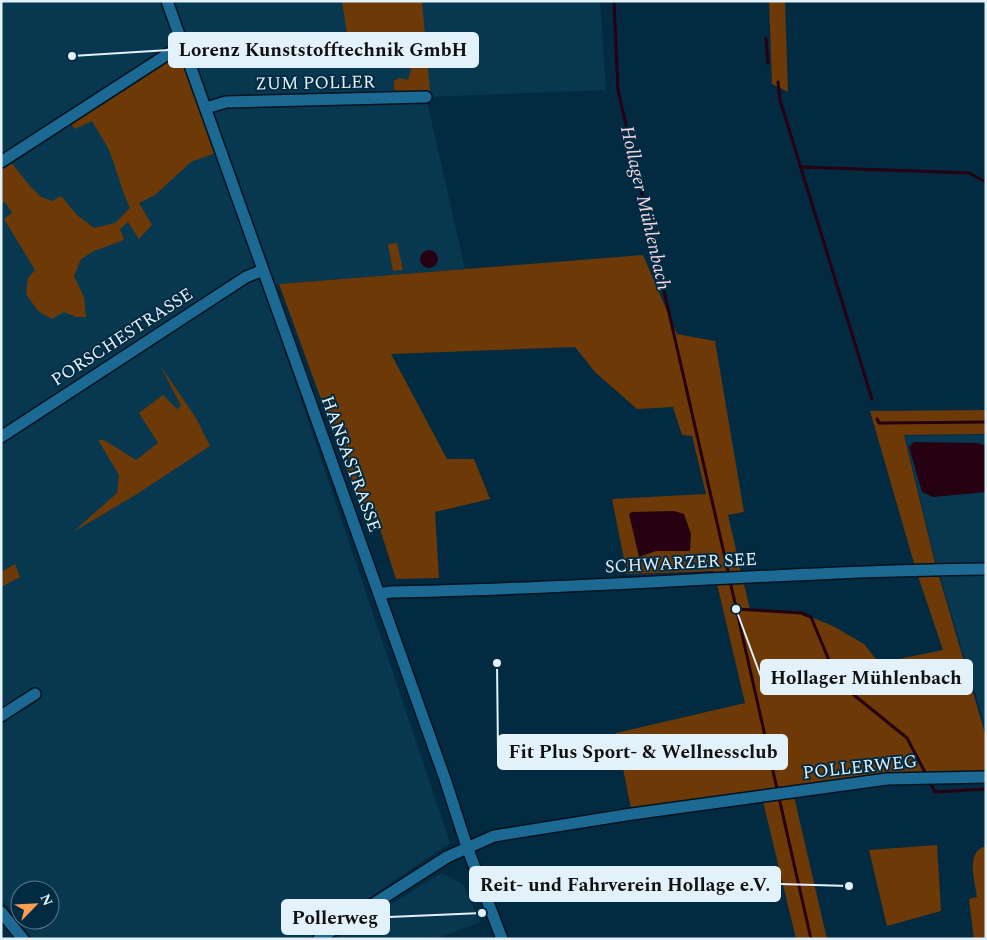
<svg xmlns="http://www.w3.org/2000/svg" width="987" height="940" font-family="Spectral,serif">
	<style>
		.built { fill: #083850; fill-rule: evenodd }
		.green { fill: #6c3907 }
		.water { fill: #260111 }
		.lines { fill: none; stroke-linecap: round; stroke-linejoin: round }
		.stream { stroke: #260111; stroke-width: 3 }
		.street-casing { stroke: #001320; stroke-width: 14 }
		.street { stroke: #1c6a94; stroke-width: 11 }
		.labels { text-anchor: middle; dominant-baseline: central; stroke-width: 4; stroke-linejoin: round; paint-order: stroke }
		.street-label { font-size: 18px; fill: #e3f1fb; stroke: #022b41 }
		.water-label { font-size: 19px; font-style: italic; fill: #f9d7e2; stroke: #022b41 }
		.leader { fill: none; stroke: #e3f1fb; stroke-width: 2 }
		.callout-dot { fill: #e3f1fb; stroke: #022b41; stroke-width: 2 }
		.callout { fill: #e3f1fb; stroke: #e3f1fb; stroke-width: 2 }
		.callout-label { font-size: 19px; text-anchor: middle; font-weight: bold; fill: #111 }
	</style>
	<rect width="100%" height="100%" fill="#022b41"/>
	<path class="built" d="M1,1H600L606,90L426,97L465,269L279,284L264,289L450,843L308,939H33L1,898ZM20,890H50V920H20Z
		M986,435V729L935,559L905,436Z
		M442,873L463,884L480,922L436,939H334Z"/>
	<path class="green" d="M342,1H422L430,91L402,93L394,89V81L399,78L408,80L411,69L407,60L404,42L395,43L396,48L374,51V62L352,67Z
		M769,1H785L788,92L772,84Z
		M184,47L221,151L191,162L155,195L139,203L152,225L139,239L128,222L120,229L124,240L94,251L81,259L74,276L84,297L86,317H76L64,312L52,319L38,311L26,294L28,278L35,270L4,219L12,213L5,202L1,203V154L6,156L29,185L41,197L52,201L61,196L77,215L94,228L115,223L130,208C121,189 116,166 108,148C103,139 97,130 92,121L75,129L67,118Z
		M397,243L403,270L393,271L388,244Z
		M643,255L677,334L715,341L744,512L728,515L750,610L801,613L833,626L864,644L879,663L943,650L916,570L870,411L986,410V434L904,435L934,559L986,737V777L793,792L827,939H796L762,797L632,814L616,733L745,703L714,571L627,574L612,499L706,494L692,436L682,435L673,407L637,409L595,372L575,347L391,354L447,459H474L490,499L435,512L439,578L396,579L379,526L368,528L279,284Z
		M160,365L196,418L210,446L137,494L73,532L117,493L119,475L98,440H104L136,460L158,443L139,413L163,395L177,409L181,406Z
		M15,564L20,577L1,587V572Z
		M937,845L941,911L887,926L869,850Z
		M986,846V939H974L969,899L977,897C975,882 965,851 986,846Z"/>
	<path class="water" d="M420 259a9 9 0 1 1 18 0a9 9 0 1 1-18 0Z
		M914,442L978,443L986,446V492L933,497L922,492L909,447Z
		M632,512L674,511L684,514L691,534L690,551H656L639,557L629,514Z"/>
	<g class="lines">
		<path class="stream" d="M614,1L618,90L729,575
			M766,38L768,63
			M778,82L780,100L872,399
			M802,167L969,173L986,182
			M877,419L879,423H884L986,422
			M730,581L811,939
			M736,609L801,613L811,617L838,682L907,738L927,776
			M930,782L935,792L986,789"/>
		<g class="street-casing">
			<path id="street" d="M167,1L445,779L467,847L502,939
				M206,108L226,102L426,97
				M1,162L171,52L184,47
				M1,437L246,277L263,270
				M379,594L391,592C590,589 787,571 986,569
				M1,716L35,694
				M1,912L23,939
				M319,939L447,857L494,836L632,814L887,779L986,777"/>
		</g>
		<use href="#street" class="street"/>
	</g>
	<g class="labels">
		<g class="street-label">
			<text transform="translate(315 83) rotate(-1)">ZUM POLLER</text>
			<text transform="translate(122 337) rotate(-33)">PORSCHESTRASSE</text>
			<text transform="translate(351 464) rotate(70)">HANSASTRASSE</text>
			<text transform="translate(681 563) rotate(-3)">SCHWARZER SEE</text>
			<text transform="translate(860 767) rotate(-6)">POLLERWEG</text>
		</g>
		<g class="water-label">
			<text transform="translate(645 208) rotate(77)">Hollager Mühlenbach</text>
		</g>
	</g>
	<path class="leader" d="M72 56L169 50M736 609L761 677M497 663L498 752M849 886L780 884M482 913L389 917"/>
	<g class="callout-dot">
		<circle cx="72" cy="56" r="5"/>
		<circle cx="736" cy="609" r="5"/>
		<circle cx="497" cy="663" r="5"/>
		<circle cx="849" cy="886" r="5"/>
		<circle cx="482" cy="913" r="5"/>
	</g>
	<g class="callout">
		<rect x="169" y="33" width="309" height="34" rx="5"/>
		<rect x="761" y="660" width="211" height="34" rx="5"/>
		<rect x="498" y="735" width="289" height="34" rx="5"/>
		<rect x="470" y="867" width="310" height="34" rx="5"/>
		<rect x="282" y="900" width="107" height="34" rx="5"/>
	</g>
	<g class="callout-label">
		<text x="323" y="56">Lorenz Kunststofftechnik GmbH</text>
		<text x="866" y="684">Hollager Mühlenbach</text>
		<text x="643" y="758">Fit Plus Sport- &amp; Wellnessclub</text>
		<text x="625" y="891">Reit- und Fahrverein Hollage e.V.</text>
		<text x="335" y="924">Pollerweg</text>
	</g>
	<rect width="987" height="940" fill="none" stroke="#e3f1fb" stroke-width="5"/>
	<g transform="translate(35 905) rotate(66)"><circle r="24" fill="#022b41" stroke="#5c7a8b"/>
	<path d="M0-4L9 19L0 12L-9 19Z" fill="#fb9e51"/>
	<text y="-8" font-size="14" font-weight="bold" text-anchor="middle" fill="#e3f1fb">N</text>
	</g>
</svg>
